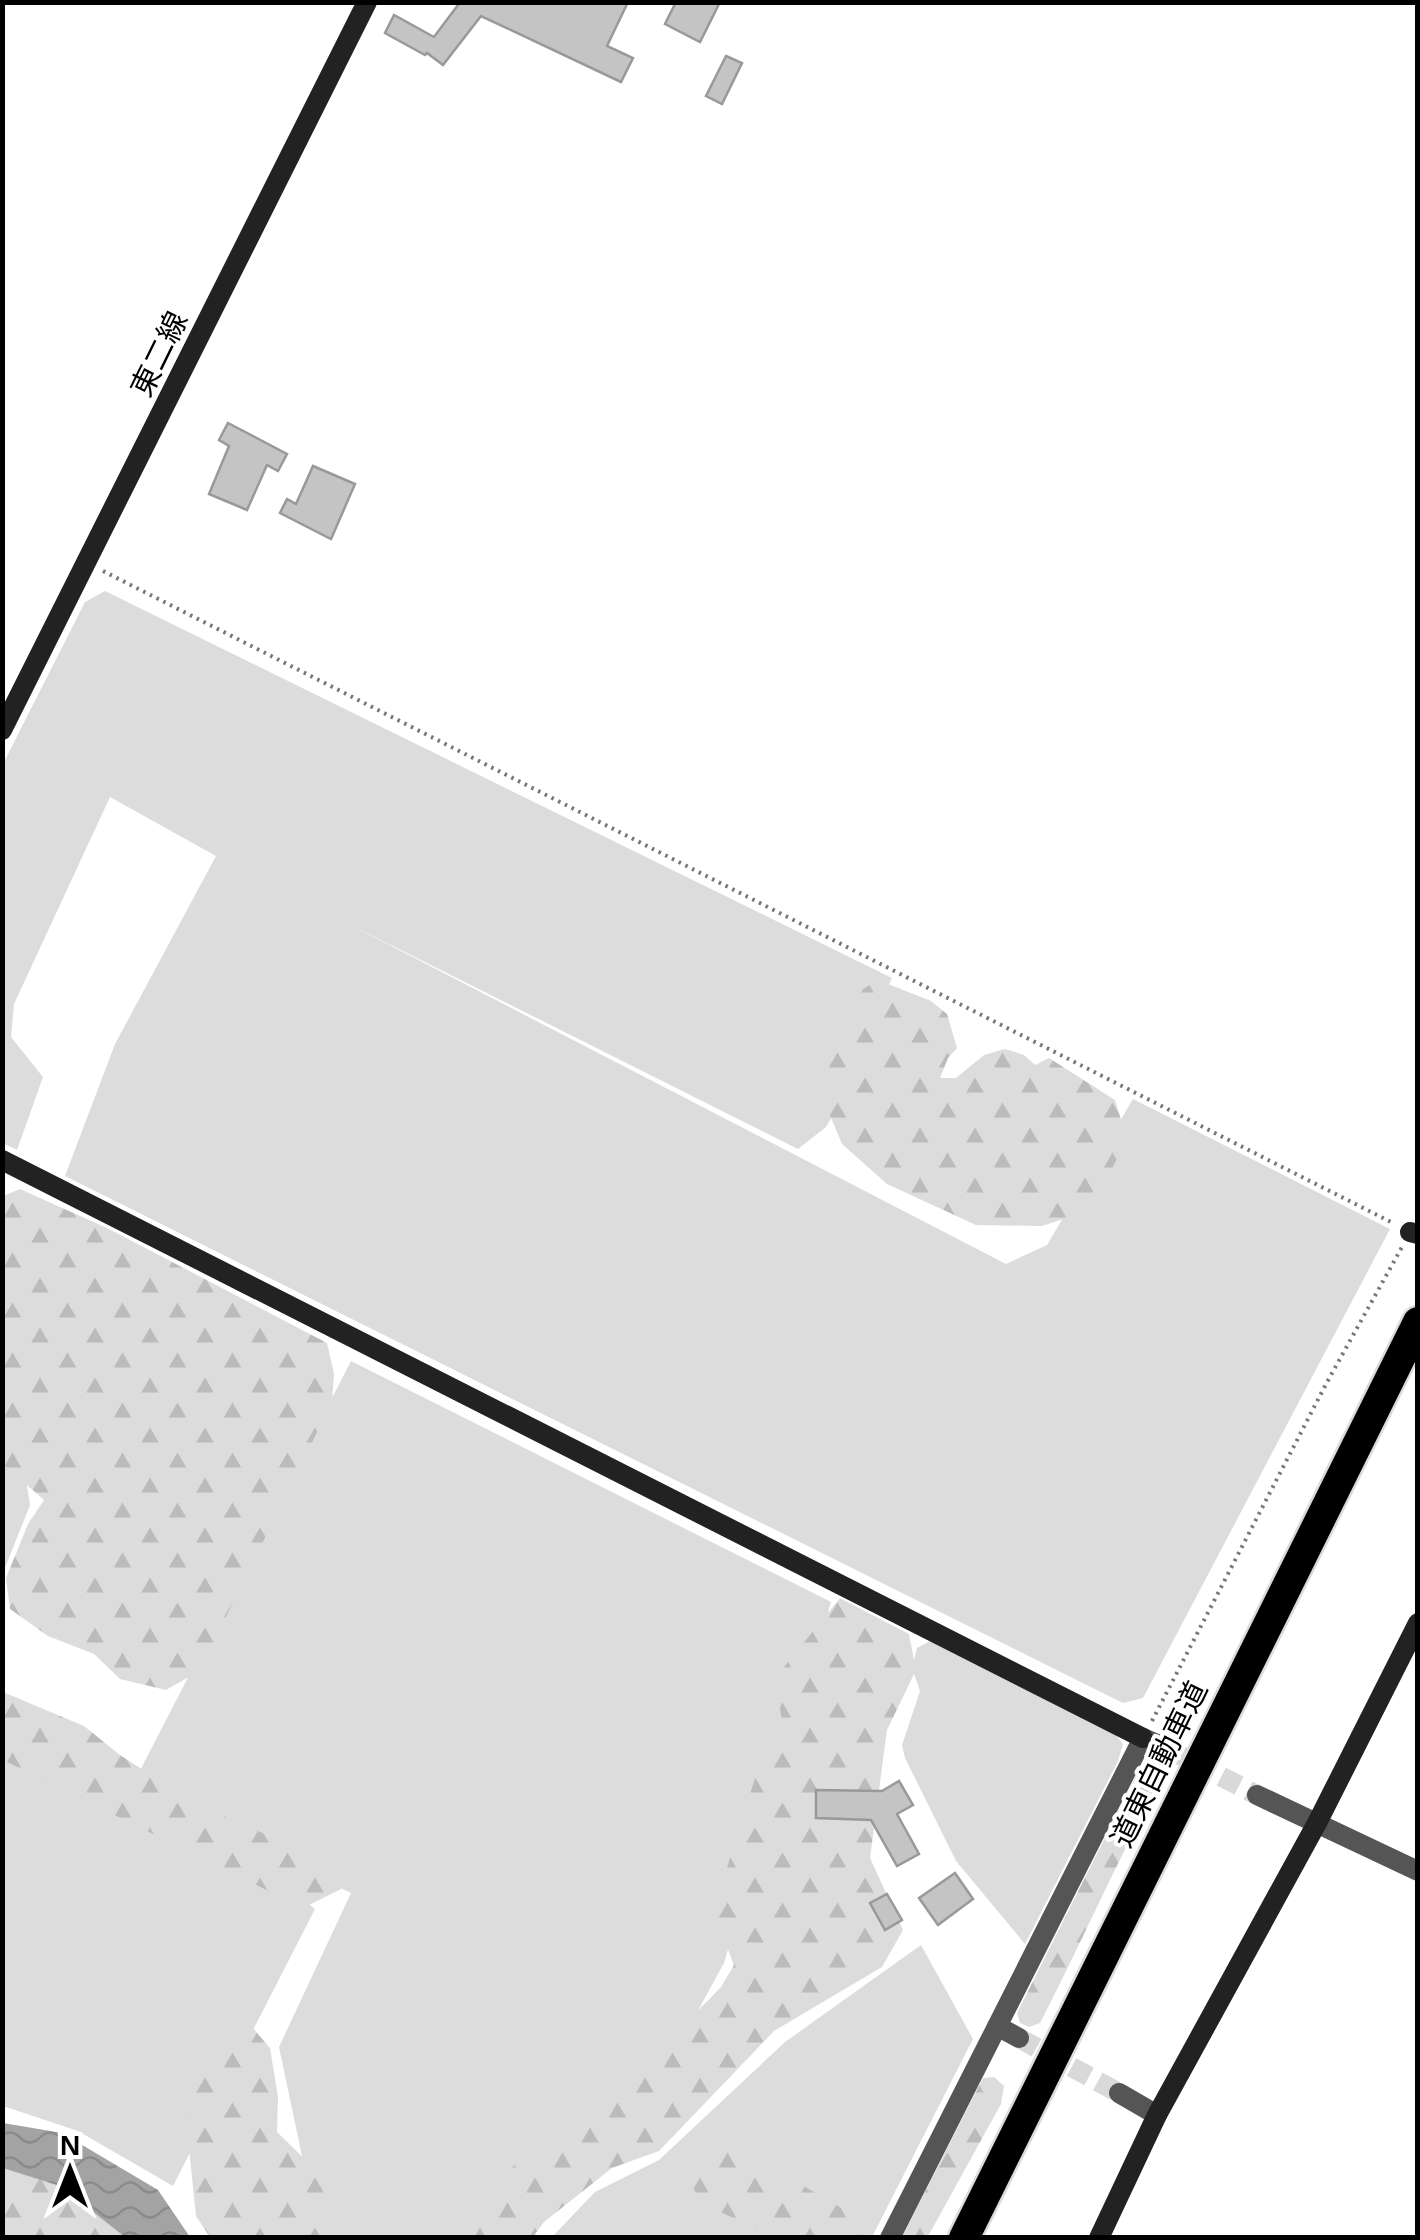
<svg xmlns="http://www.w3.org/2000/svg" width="1420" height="2240" font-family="Arial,'Noto Sans JP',sans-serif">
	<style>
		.green { fill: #dcdcdc }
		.forest { fill: url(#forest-firs) }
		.water { fill: url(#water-waves) }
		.building { fill: #c4c4c4; stroke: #999; stroke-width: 2.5 }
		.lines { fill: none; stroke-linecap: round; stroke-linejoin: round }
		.street-tunnel { stroke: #d9d9d9; stroke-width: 20; stroke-dasharray: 20 10; stroke-linecap: butt }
		.highway-casing { stroke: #dbdbdb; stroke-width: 35 }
		.path { stroke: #777; stroke-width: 4; stroke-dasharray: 2.5 5; stroke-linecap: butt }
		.street { stroke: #555; stroke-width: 20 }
		.secondary { stroke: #222; stroke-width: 20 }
		.highway { stroke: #000; stroke-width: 30 }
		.labels { text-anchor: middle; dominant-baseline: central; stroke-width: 8; stroke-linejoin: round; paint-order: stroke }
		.street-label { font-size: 30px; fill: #000; stroke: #fff }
	</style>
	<defs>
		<pattern id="forest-firs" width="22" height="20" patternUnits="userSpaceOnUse" patternTransform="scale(2.5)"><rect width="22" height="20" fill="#dcdcdc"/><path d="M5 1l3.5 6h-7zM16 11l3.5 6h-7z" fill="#bbb"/></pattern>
		<pattern id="water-waves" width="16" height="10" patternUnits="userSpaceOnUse" patternTransform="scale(2.5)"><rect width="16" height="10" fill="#a3a3a3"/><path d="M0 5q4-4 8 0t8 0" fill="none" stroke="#8b8b8b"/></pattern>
	</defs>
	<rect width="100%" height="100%" fill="#fff"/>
	<path class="green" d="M105,591L892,978L851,1067L842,1100L826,1127L798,1149L345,922L1006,1264L1047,1245L1133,1099L1390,1229L1143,1698L1123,1703L65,1176L115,1044L216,856L110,797L14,1004L11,1037L43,1077L17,1150L3,1143L2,766L85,602Z
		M351,1361L831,1602L724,1963L648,2102L472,2237H319L279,2047L351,1893L131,1788Z
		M3,1462L25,1473L30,1505L3,1573Z
		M934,1639L1113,1731L1123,1744L1118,1761L1025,1944L956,1861L905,1758L902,1745L920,1691L912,1668L917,1648Z
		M2,1754L297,1894L315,1909L173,2186L78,2131L3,2106Z
		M921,1945L973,2039L872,2237L551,2238L595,2192L659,2160L785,2042Z"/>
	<path class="forest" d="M878,980L931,1001L947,1014L957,1048L948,1058L940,1078H956L984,1055L1005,1049L1024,1055L1035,1065L1049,1058L1115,1100L1127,1139L1091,1210L1042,1226L976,1225L887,1184L842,1144L814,1077L863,989Z
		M20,1189L109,1229L327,1343L334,1374L332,1402L199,1671L166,1690L120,1679L94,1654L48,1636L10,1609L6,1578L28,1524L44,1500L3,1464V1196Z
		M840,1598L909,1634L916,1670L887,1730L870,1858L903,1930L882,1967L774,2031L659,2151L612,2168L544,2222L533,2237L458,2238L512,2167L597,2114L721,1987L734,1965L717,1921L726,1871L756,1775L787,1748L780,1709L784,1667Z
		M3,1692L84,1726L120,1755L197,1805L315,1855L341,1879V1889L303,1908L3,1760Z
		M1160,1762L1165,1771L1162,1779C1118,1858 1082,1942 1040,2023L1029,2027L1020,2023L1017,2013L1140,1768Z
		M242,2027H252L270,2048L278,2097L277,2132L321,2175L328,2237H210L196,2216L185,2110L220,2043Z
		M994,2077L1004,2086L1001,2104L931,2231L927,2237H902L983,2078Z
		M720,2146L737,2152L747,2161L774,2169L850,2213L863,2237H772L702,2203L688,2179L695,2159Z
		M2,2157L47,2169L148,2237H3Z"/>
	<path class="water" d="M3,2123L62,2133L158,2190L190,2237H125L60,2186L3,2168Z"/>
	<path class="building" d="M452,2H628L607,46L633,58L621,82L481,16L443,65L427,53L425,55L385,33L394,15L434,37L458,5Z
		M676,2H720L700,42L665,24Z
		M726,56L742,63L722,104L706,96Z
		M228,423L287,454L278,471L267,465L247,510L209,494L229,446L219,440Z
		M313,466L355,484L331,539L280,513L287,499L296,504Z
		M899,1781L913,1805L897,1814L919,1854L897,1866L871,1820L816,1818V1790L882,1791Z
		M955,1873L973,1899L938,1925L919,1898Z
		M887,1894L902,1920L885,1930L870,1903Z"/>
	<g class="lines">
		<path class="street-tunnel" d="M1168,1749L1257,1795
			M1019,2038L1119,2093"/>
		<g class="highway-casing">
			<path id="highway" d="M964,2238L1418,1322"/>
		</g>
		<path class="path" d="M103,571L1393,1223
			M1152,1721L1326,1384L1402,1247"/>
		<path class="street" d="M1257,1795L1418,1871
			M997,2026L1019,2038
			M1119,2093L1157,2115
			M890,2238L1143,1738L1168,1749"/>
		<path class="secondary" d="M2,730L367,2
			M2,1160L1143,1738
			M1410,1232L1418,1234
			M1099,2238L1157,2115L1317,1823L1418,1623"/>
		<use href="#highway" class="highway"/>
	</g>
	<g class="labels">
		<g class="street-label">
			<text transform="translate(159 354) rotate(-64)">東二線</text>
			<text transform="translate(1159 1764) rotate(-64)">道東自動車道</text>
		</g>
	</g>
	<rect width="1420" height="2240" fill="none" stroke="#000000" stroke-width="10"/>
	<g transform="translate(70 2170)" stroke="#ffffff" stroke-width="8" paint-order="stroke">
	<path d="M0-8L18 38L0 25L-18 38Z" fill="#000000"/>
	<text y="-15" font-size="28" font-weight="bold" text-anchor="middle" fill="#000000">N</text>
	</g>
</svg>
